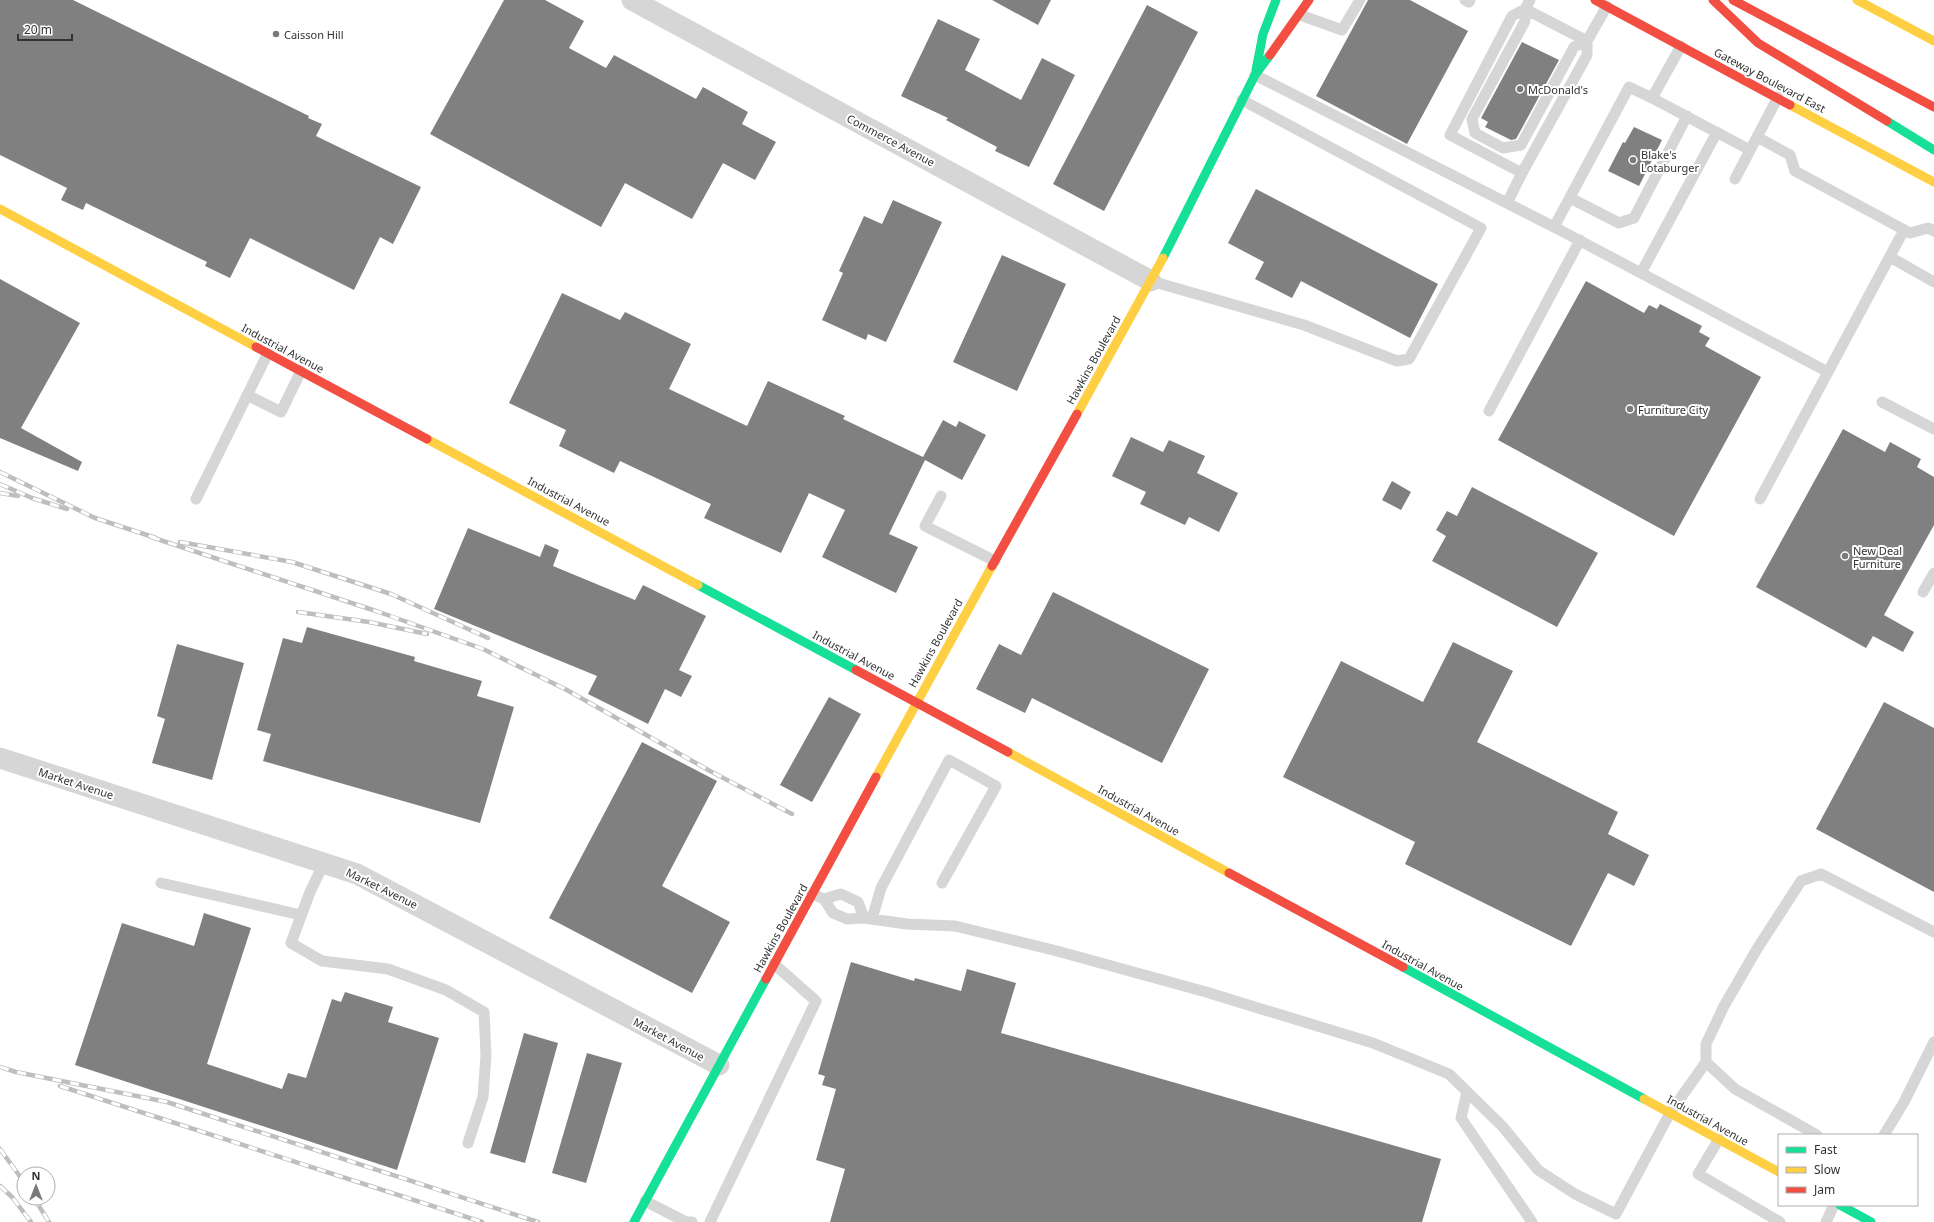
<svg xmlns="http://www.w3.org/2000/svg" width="1934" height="1222" font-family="'Noto Sans',sans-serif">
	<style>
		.building { fill: #808080 }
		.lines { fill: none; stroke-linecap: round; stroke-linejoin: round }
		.lane { stroke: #d6d6d6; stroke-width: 11 }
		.street { stroke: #d6d6d6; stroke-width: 21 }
		.fast { stroke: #16e098; stroke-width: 9 }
		.slow { stroke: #ffcf43; stroke-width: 9 }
		.jam { stroke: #f24e42; stroke-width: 9 }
		.rail-casing { stroke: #bebebe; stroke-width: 4.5 }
		.rail { stroke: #fff; stroke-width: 3; stroke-dasharray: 9; stroke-linecap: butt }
		.poi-dot { fill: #7a7a7a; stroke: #fff; stroke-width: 1.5 }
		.labels { text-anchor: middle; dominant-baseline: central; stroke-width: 4; stroke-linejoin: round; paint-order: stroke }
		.poi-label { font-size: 11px; fill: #323232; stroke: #fff; text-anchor: start }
		.street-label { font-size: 11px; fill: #323232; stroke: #fff }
	</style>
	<rect width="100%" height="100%" fill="#fff"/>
	<path class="building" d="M0,0H73L309,116L308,118L322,124L316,136L421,187L393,244L380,237L354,290L250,238L230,278L205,266L207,262L86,203L83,210L61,200L67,188L0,155Z
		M504,0H545L584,21L569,48L606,68L614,55L696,99L703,87L748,112L742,124L776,142L755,180L723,163L692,219L625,183L601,227L430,134Z
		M992,0H1051L1038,25Z
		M1368,0H1410L1468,31L1407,144L1316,96Z
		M1147,5L1198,32L1104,211L1053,184Z
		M938,19L980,39L965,70L1021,100L1042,58L1075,75L1029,167L995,151L997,147L946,120L948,118L901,96Z
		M1522,42L1559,60L1516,139L1511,140L1485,127L1488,122L1481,118Z
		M1634,127L1662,140L1639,186L1608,171L1623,142L1625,143Z
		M1256,189L1438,284L1410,338L1301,281L1292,298L1255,279L1264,262L1228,243Z
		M893,200L942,222L886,342L868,334L866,340L822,320L843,273L839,271L864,216L882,224Z
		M1002,255L1066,284L1017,391L953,362Z
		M0,279L80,323L21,428L82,462L78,471L0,438Z
		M1586,281L1644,313L1649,305L1657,309L1660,304L1702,326L1699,332L1710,338L1705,346L1761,377L1674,536L1498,440Z
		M562,293L620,320L625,312L691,344L669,389L747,426L768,381L845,416L843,419L923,457L943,420L956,427L959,421L986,435L962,480L925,460L889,534L918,547L896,593L822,557L845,510L809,493L781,553L704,518L711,504L620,461L614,473L559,446L566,430L509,403Z
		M1843,429L1885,452L1890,442L1921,459L1917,467L1934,477V525L1884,615L1914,632L1903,652L1873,636L1866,648L1756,587Z
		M1131,437L1163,452L1169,440L1205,456L1197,473L1238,493L1219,532L1189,517L1185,525L1140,504L1146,492L1112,476Z
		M1392,481L1411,492L1401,510L1382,500Z
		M1472,487L1598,553L1557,627L1432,561L1446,536L1436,530L1447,511L1457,516Z
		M468,528L540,557L545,544L559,550L553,566L635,600L643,585L706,616L679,670L692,676L681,697L665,689L648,724L588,694L597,676L434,609Z
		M1053,592L1209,669L1162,763L1032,698L1025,713L976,689L999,644L1021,655Z
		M307,627L415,657L414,661L482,681L477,696L514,707L480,823L263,761L271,734L257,730L283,638L302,643Z
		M1453,642L1513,671L1477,742L1618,812L1608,834L1649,855L1634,886L1608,873L1571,946L1405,864L1415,842L1283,777L1341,661L1423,702Z
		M177,644L244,663L212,780L152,763L165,719L157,716Z
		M829,697L861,714L812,802L780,785Z
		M1884,702L1934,728V892L1816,829Z
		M642,742L717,781L662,886L730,922L692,993L549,918Z
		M204,913L251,928L207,1064L282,1089L288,1073L306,1078L332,999L341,1002L345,992L393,1007L388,1022L439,1038L397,1170L75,1065L122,923L194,946Z
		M851,962L914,981L915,978L961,991L967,969L1016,983L1001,1033L1441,1159L1422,1222H830L845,1169L816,1160L836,1089L822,1085L825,1076L818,1074Z
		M524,1033L558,1043L525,1163L490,1153Z
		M587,1053L622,1063L586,1183L552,1173Z"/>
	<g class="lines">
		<path class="lane" d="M1465,0L1469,2L1470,0
			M1530,0L1525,9L1512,16L1450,135L1522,173L1587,55V41L1607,6
			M1525,9L1587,41L1574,47L1521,145L1503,148L1475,133L1472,119L1525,21Z
			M1300,15L1342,30L1360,0
			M1681,46L1652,98L1629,87L1554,227L1828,372L1904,230
			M1255,75L1554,227
			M1652,98L1750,150
			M1757,137L1790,155L1795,171L1910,233L1928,228L1934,231
			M1735,179L1778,97
			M1570,198L1619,223L1634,218L1687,116
			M1507,203L1522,173
			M1890,257L1934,282
			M1641,273L1717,132
			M1151,281L1304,325L1397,361L1409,359L1481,228L1242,100
			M247,395L281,412L301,371
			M1882,402L1934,429
			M1489,411L1580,240
			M941,496L925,526L995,561
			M196,499L268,353
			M1760,499L1828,372
			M1923,592L1934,573
			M324,863L310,892L291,943L322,961L388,969L446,990L484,1012L486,1055L483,1097L468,1143
			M161,883L301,915
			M812,894L824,899L833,913L847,919L864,918L907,924L955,926L1057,951L1206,992L1373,1043L1449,1074L1503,1127L1538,1170L1575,1194L1616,1214L1670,1113L1706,1062
			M824,899L841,894L858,902L864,918
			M872,919L881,888L949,760L996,786L942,883
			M1467,1092L1461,1118L1532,1222
			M1817,1135L1735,1089L1706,1062V1044L1724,1006L1757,949L1801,881L1821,874L1934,932
			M1884,1135L1904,1102L1934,1042
			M1719,1139L1698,1174L1780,1222
			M645,1201L686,1222H692
			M710,1222L816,1001L774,964
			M1826,1222L1834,1205"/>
		<path class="street" d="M632,0L1151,281
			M0,758L357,874L719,1065"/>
		<path class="fast" d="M1256,70L1263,34L1276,0
			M1887,121L1934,150
			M1163,258L1255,75L1270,55
			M698,585L856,670
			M1403,967L1644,1099
			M1840,1205L1871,1222
			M634,1222L766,979"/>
		<path class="slow" d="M1857,0L1934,41
			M1790,105L1934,182
			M0,209L256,347
			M1077,414L1163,258
			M427,439L698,585
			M1008,752L1229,873
			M876,777L992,566
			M1644,1099L1779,1172"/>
		<path class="jam" d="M1595,0L1790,105
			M1713,0L1758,43L1887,121
			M1733,0L1934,107
			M1270,55L1309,0
			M256,347L427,439
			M992,566L1077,414
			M856,670L1008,752
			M1229,873L1403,967
			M766,979L876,777"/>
		<g class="rail-casing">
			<path id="rail" d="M0,472L95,518L156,538
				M0,484L32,498L67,509
				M0,493L18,496
				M151,537L379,612L483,649L565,689L710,771L792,814
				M180,542L292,562L391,594L488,638
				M298,612L369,622L427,634
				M0,1067L16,1072L167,1102L538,1222
				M60,1086L482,1222
				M0,1149L24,1182
				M0,1186L12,1197L31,1222
				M34,1198L49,1222"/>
		</g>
		<use href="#rail" class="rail"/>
	</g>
	<g class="poi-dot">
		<circle cx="276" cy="34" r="4"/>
		<circle cx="1520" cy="89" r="4"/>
		<circle cx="1633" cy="160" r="4"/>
		<circle cx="1630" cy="409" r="4"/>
		<circle cx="1845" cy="556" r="4"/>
	</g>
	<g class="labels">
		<g class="poi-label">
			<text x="284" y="34">Caisson Hill</text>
			<text x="1528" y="89">McDonald's</text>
			<text x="1641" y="154">Blake's<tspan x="1641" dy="13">Lotaburger</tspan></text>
			<text x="1638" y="409">Furniture City</text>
			<text x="1853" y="550">New Deal<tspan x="1853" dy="13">Furniture</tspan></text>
		</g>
		<g class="street-label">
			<text transform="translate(1770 80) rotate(28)">Gateway Boulevard East</text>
			<text transform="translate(891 140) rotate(28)">Commerce Avenue</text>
			<text transform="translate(283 348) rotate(28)">Industrial Avenue</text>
			<text transform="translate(1093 360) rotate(-61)">Hawkins Boulevard</text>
			<text transform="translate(569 501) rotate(28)">Industrial Avenue</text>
			<text transform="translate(935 643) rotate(-61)">Hawkins Boulevard</text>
			<text transform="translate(854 655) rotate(28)">Industrial Avenue</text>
			<text transform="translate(76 783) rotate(18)">Market Avenue</text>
			<text transform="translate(1139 810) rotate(29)">Industrial Avenue</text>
			<text transform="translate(382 888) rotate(26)">Market Avenue</text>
			<text transform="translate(780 928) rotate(-61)">Hawkins Boulevard</text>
			<text transform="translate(1423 965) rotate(29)">Industrial Avenue</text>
			<text transform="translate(669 1039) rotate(28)">Market Avenue</text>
			<text transform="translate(1708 1120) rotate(29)">Industrial Avenue</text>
		</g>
	</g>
	<rect x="1778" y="1134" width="140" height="72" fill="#ffffff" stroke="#adadad"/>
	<rect x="1786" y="1147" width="20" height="6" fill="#16e098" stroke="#adadad"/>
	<text x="1814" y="1154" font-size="12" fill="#323232">Fast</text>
	<rect x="1786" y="1167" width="20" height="6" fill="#ffcf43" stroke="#adadad"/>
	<text x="1814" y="1174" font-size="12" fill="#323232">Slow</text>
	<rect x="1786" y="1187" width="20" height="6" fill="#f24e42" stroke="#adadad"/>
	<text x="1814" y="1194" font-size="12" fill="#323232">Jam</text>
	<g transform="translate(36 1186)"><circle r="19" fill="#ffffff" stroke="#adadad"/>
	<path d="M0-3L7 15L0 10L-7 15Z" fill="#7a7a7a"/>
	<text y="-6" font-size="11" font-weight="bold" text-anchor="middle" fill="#323232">N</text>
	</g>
	<path d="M18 34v6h54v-6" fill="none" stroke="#323232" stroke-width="2"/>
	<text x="24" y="34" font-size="12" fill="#323232" stroke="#ffffff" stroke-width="3" paint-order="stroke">20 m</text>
</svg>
